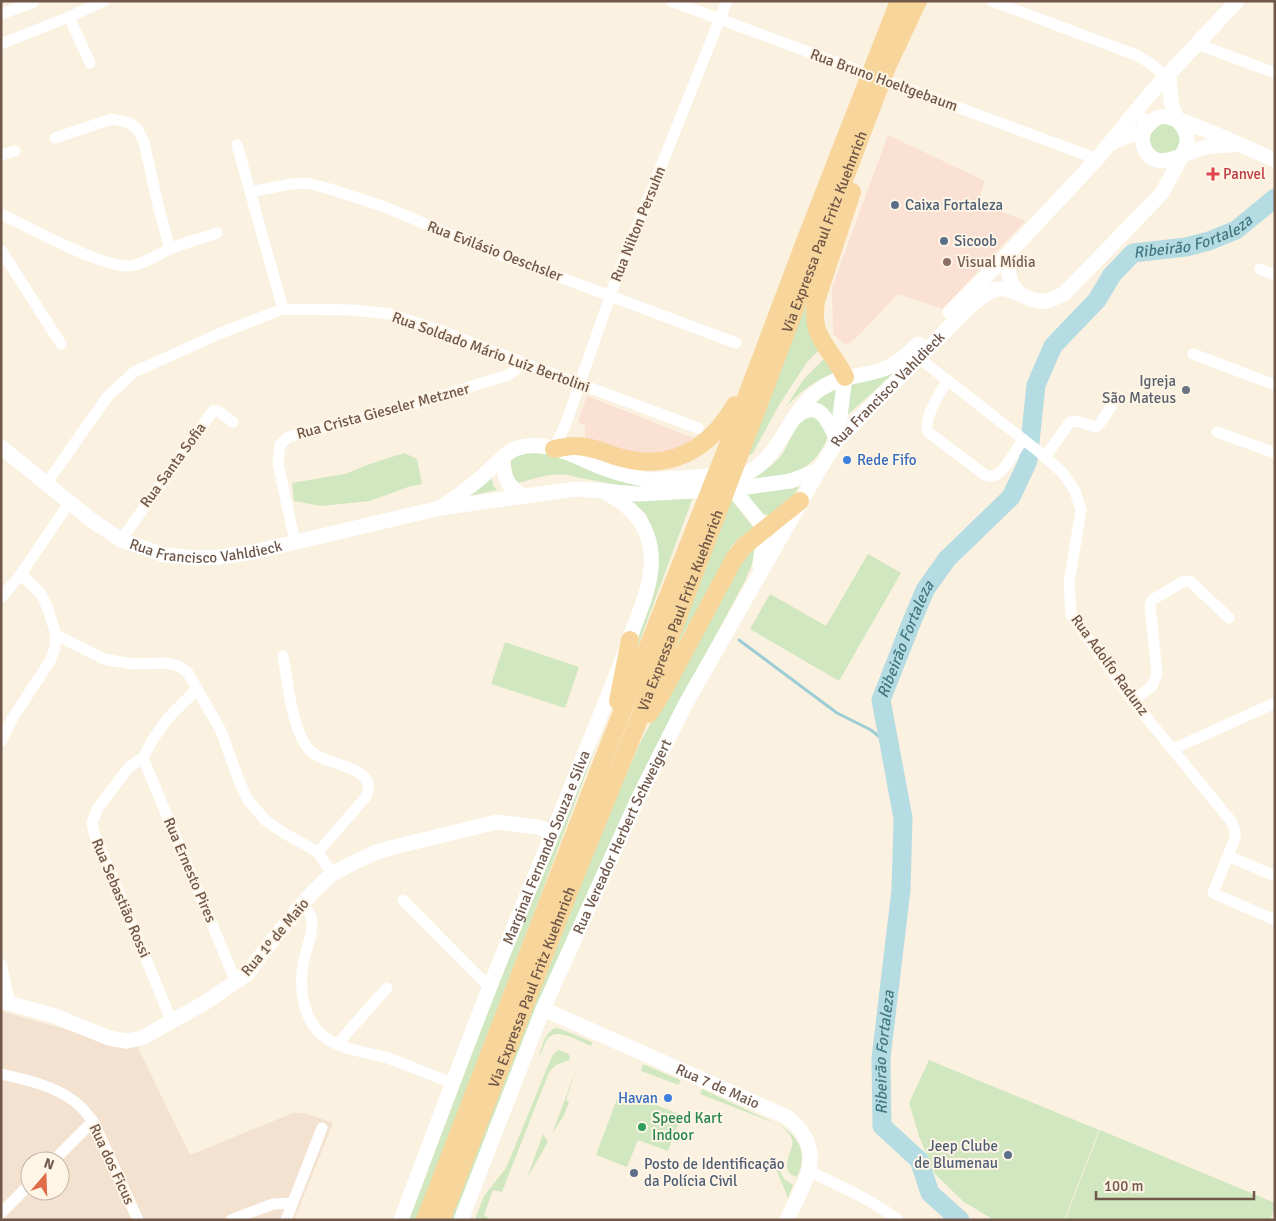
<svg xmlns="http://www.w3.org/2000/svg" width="1276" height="1221" font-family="Signika,sans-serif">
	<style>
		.residential { fill: #f2e2cf; fill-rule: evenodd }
		.commercial { fill: #fbe0d4 }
		.green { fill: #d0e7c0 }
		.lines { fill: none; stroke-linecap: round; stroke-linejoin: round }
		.stream { stroke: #9cccd4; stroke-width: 3 }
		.river { stroke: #b6dce3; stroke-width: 19 }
		.street { stroke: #fff; stroke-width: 11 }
		.secondary { stroke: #fff; stroke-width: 15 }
		.primary { stroke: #f8d59a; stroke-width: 18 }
		.health-dot { fill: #e0444e; stroke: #fef5e6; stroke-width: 2 }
		.service-dot { fill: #5c6f8a; stroke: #fef5e6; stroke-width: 2 }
		.education-dot { fill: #8d6e63; stroke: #fef5e6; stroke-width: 2 }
		.worship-dot { fill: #6b7280; stroke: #fef5e6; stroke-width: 2 }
		.shop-dot { fill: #3f7fe0; stroke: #fef5e6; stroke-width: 2 }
		.leisure-dot { fill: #2e9e5b; stroke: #fef5e6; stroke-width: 2 }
		.labels { text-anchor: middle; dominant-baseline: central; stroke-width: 4; stroke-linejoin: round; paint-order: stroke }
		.street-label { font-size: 15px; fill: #705749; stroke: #fef5e6 }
		.health-label { font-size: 15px; fill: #be3a42; stroke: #fef5e6; text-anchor: start }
		.service-label { font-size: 15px; fill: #4e5e75; stroke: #fef5e6; text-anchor: start }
		.education-label { font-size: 15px; fill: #785e54; stroke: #fef5e6; text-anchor: start }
		.worship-label { font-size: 15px; fill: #5b616d; stroke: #fef5e6; text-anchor: end }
		.shop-label { font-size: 15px; fill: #366cbe; stroke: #fef5e6; text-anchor: start }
		.leisure-label { font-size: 15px; fill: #27864d; stroke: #fef5e6; text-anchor: start }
		.water-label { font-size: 16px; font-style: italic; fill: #437984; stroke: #fef5e6 }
	</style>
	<rect width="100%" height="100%" fill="#fbf1e0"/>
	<path class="residential" d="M1,1011L71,1031L110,1046L127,1049L137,1046L190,1155L293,1113H305L333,1123L294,1220H1ZM30,1161H60V1191H30Z"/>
	<path class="commercial" d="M888,135L985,181L978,202L1025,221L943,309L898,294L856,338L846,345L833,334L832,287Z
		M587,396L696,439L681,449L655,456L631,455L585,437V426L578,422Z"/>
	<path class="green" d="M1150 139a15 15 0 1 1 30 0a15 15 0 1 1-30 0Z
		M844,190L815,285L819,350L807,362L779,405L753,453L741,460Z
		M825,358L833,367V373C813,382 801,391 786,407L803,380Z
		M894,373L844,418L846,385Z
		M837,388L834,420L812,404L827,392Z
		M812,417L819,419L828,436C814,473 787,477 753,478C763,472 773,465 781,456C792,442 792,421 812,417Z
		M404,453L417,459L422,484L408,487L370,501L321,506L294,501L292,483L345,474L370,464Z
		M532,453L549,454L656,486L634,488L576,477C559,470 535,478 519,483L510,478V458L519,454Z
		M491,474L493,485L497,490L465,497Z
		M801,483C794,497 775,525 757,511C752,506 747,497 743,491Z
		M693,497L635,654L651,526L646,514L630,500Z
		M731,499L753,527L754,530L739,538L731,547L662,673Z
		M757,540L752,564L745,581L651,756L629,801L454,1220H448L601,833L639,745L735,565Z
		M868,554L901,573L839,681L750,629L770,594L826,626Z
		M505,642L579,667L565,708L491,684Z
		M602,730L534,913L416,1220H409L498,984Z
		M556,1028L561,1029L592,1042L591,1046C580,1042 558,1027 548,1038C544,1043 543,1052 539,1056C543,1046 544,1032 556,1028Z
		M558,1050L569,1054L570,1060L556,1065L549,1072L502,1192L493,1190L484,1215L491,1220L475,1219L484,1196L506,1168L552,1056Z
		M929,1060L1099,1130L1064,1220H994L964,1202L935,1174L919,1136L909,1103Z
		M579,1062L566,1100L569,1102L564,1115L552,1134Z
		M643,1064L680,1080L679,1085L641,1071Z
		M702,1089L777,1124C800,1136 808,1154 797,1177L790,1174L787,1169C786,1148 805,1142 777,1124L700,1094Z
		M620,1091L682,1115L668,1151L638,1140L627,1167L596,1155Z
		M1100,1130L1275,1203V1208L1270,1220H1065Z
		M543,1134L548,1142L527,1178Z
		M777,1165L784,1179L793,1185L788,1198L776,1169Z"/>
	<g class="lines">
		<path class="stream" d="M739,640L837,713L871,730L891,746"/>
		<path class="river" id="s1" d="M960,1220L930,1193L919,1160L882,1126L881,1058L901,890L903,818L881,700L910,626L925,590L947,559L1011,497L1028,461L1036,385L1053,346L1097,300L1112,275L1133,253L1186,247L1209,241L1236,230L1275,198"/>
		<path class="street" d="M671,1L1097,159
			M992,1L1136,55L1150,63L1166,77
			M1,14L34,2
			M69,17L90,63
			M1,44L69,17L104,1
			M1197,44L1275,73
			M55,138L112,119L130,123L138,130L144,142L158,205L170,249
			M237,145L283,309
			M1,155L15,151
			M250,192L291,184L307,183L330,189L385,207L490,251L736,343
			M1,214C28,227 101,267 128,266C143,265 156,255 170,249C185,242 201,239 217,233
			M1,250L61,344
			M1260,269L1275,275
			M1193,354L1275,385
			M919,358L1038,451L1062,472L1075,491L1081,510L1069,583L1071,615L1133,701L1231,821L1235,830V838L1213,893L1275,920
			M947,381C940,393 923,418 928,432L985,475C988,476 991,477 993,476C1003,475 1018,447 1023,439
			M1217,432L1275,453
			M554,449L566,423L615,282L727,1
			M1045,457L1070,422L1076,421L1095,427L1098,426L1111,407
			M46,484L108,396L134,372L221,333L283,309L354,310L389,314L445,332L521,362L698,428
			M121,540L213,411H218L233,422
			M295,542L278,463L280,445L288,437L405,407L508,375L517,369L521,362
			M1,598L21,574L69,503
			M56,635L104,659L132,664L166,663L179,666L188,673L221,731L239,781L248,800L265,820L284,833L318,852L332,874
			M283,656C288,682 292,737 313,753C329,766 382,767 365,798L318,852
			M1133,701L1152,686L1157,674L1150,605L1152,600L1184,581L1191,582L1229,618
			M1,741L12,719L50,661L55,648L56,635L48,609L41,594L21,574
			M1173,749L1275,703
			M143,758L236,982
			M1228,856L1275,876
			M403,900L489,987
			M301,905C305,909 309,911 311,916C315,931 305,951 303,965C299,990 303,1019 323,1036C340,1050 367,1052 388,1058C410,1066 431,1075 452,1083
			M1,964L10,1003
			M172,1022L94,833L92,822L98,808L129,767L143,758L153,739L168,718L197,689
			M337,1044L387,988
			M1,1074C24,1079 51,1085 71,1099C80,1104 86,1113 93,1121L138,1220
			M53,1161L93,1121
			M809,1171C839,1186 871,1199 898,1220
			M1,1213L30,1184
			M231,1220L273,1204L292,1203
			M286,1220L322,1128"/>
		<g class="secondary">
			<path d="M1145,121C1145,129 1141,137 1143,144C1151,176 1184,153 1202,148C1213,145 1222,145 1233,145"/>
			<path d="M1112,143C1122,137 1134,135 1144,129C1150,125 1152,119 1159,117C1175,113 1255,152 1275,160"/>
			<path d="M1008,254C1007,270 1008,282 1020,294"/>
			<path d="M950,312L1008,254L1097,159L1149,95L1237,1"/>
			<path d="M796,417C818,396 830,423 837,441"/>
			<path d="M837,440L845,377"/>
			<path id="s2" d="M1,447L90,519L121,540L164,555L196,558L219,557L254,552L440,508L489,501L577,489L638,494L733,489L791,481L819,470"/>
			<path d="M503,459C504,479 507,486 524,497"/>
			<path d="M733,489L765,528L760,565"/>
			<path d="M440,508C453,499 465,491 477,481C486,474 505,453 515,449C545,437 579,459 606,469C620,474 635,478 650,480L740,474C745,473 750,472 754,469C780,453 791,410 819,390C838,376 860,377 881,370C896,365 907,355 918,344"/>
			<path d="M1,1001L55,1016L109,1038L126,1041L142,1038L206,1002L247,974L274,938L312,893L332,874L353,863L374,853L394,847L497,822L538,827L552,833"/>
			<path id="s3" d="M543,1009L787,1117C829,1151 805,1180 787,1220"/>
			<path id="s4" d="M401,1220C430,1143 459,1065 489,989C518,915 550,841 579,767C598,721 618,674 634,627C641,608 649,589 651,569C654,533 638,509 606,493"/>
			<path id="s5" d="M461,1220L543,1009L637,801L685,705L819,470L837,441L968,308C976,302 986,291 997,289C1014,286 1029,304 1046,301C1052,300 1058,296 1064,294L1162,193L1183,154L1187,143V136L1183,127L1177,120L1171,102L1169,74"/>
		</g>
		<g class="primary">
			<path d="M845,377C838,360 818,341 816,325C814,317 815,309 816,301L852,192"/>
			<path d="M554,449C560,448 567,446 573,446C590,445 606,454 622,458C673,471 710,448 735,405"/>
			<path d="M618,701L630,640"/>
			<path d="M649,714L661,695L734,559L744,546L800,501"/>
			<path d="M425,1220L603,760L730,440L806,239L899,1"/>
			<path id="s6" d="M441,1220L572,884L636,727L887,67L918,1"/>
		</g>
	</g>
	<path class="health-dot" d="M1210.5 166.5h5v5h5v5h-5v5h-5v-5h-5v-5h5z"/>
	<g class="service-dot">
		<circle cx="895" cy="205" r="5"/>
		<circle cx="944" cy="241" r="5"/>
		<circle cx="1008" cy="1155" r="5"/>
		<circle cx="634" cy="1173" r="5"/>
	</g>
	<circle class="education-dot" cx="947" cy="262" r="5"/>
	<circle class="worship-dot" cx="1186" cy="390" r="5"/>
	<g class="shop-dot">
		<circle cx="847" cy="460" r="5"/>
		<circle cx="668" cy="1098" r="5"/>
	</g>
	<circle class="leisure-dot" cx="642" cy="1127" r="5"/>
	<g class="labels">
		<g class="street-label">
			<text transform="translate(884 80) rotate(20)">Rua Bruno Hoeltgebaum</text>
			<text transform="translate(638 224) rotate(-68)">Rua Nilton Persuhn</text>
			<text stroke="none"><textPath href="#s6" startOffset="1060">Via Expressa Paul Fritz Kuehnrich</textPath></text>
			<text transform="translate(495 251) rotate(21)">Rua Evilásio Oeschsler</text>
			<text transform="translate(491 352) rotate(20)">Rua Soldado Mário Luiz Bertolini</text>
			<text stroke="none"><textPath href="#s5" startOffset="939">Rua Francisco Vahldieck</textPath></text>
			<text transform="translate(383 411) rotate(-15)">Rua Crista Gieseler Metzner</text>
			<text transform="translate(173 465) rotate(-54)">Rua Santa Sofia</text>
			<text stroke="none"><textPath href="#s2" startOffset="239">Rua Francisco Vahldieck</textPath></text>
			<text stroke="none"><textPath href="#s6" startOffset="655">Via Expressa Paul Fritz Kuehnrich</textPath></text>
			<text transform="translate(1110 665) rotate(54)">Rua Adolfo Radunz</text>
			<text stroke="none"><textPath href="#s5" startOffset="416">Rua Vereador Herbert Schweigert</textPath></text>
			<text stroke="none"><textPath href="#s4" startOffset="400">Marginal Fernando Souza e Silva</textPath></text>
			<text transform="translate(190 870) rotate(67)">Rua Ernesto Pires</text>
			<text transform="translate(121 898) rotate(67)">Rua Sebastião Rossi</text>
			<text transform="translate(275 937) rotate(-50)">Rua 1º de Maio</text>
			<text stroke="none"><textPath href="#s6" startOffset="250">Via Expressa Paul Fritz Kuehnrich</textPath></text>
			<text stroke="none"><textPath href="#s3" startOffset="191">Rua 7 de Maio</textPath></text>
			<text transform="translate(112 1164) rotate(65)">Rua dos Ficus</text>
		</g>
		<g class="health-label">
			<text x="1223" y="174">Panvel</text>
		</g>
		<g class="service-label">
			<text x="905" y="205">Caixa Fortaleza</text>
			<text x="954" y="241">Sicoob</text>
			<text x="998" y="1146" text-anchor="end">Jeep Clube<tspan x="998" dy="17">de Blumenau</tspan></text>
			<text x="644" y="1164">Posto de Identificação<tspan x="644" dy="17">da Polícia Civil</tspan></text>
		</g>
		<g class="education-label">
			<text x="957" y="262">Visual Mídia</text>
		</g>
		<g class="worship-label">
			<text x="1176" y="381">Igreja<tspan x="1176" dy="17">São Mateus</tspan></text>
		</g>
		<g class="shop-label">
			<text x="857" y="460">Rede Fifo</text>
			<text x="658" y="1098" text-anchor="end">Havan</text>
		</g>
		<g class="leisure-label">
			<text x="652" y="1118">Speed Kart<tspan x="652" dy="17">Indoor</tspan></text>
		</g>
		<g class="water-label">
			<text stroke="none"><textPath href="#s1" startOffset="1145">Ribeirão Fortaleza</textPath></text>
			<text stroke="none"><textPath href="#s1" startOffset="620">Ribeirão Fortaleza</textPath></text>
			<text stroke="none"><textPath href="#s1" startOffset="199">Ribeirão Fortaleza</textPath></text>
		</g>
	</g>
	<rect width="1276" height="1221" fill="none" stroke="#705749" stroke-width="5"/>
	<g transform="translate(45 1176) rotate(19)"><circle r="24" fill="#fef5e6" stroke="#c5b6a7"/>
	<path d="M0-4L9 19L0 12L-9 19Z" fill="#e16b48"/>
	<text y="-8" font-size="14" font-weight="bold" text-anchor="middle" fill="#705749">N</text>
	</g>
	<path d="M1096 1191v8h158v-8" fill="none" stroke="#705749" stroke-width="2.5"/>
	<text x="1104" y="1191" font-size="15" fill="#705749" stroke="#fef5e6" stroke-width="4" paint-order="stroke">100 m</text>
</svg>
